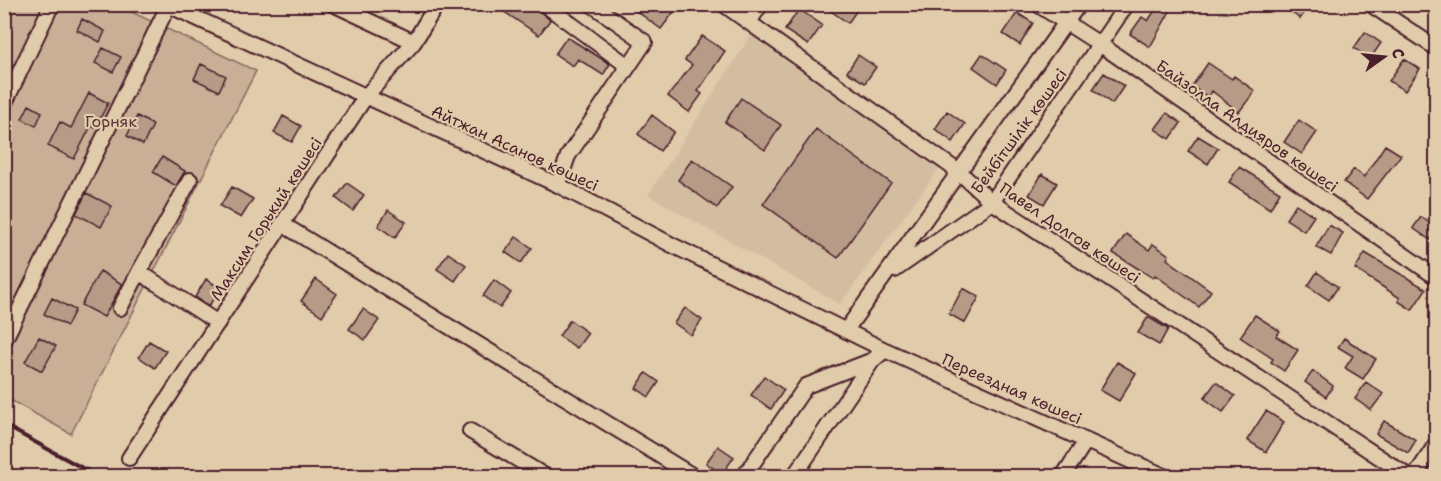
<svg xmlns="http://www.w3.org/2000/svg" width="1441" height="481" font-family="'Shantell Sans',sans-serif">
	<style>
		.built { fill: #d3bda0 }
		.green { fill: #c8af95; stroke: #896760; stroke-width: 1.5 }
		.building { fill: #b69b87; stroke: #4a1f2b; stroke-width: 1.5 }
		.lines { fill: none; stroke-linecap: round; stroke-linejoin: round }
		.minor-casing { stroke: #4a1f2b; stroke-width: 18 }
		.minor { stroke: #e0cbaa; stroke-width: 14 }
		.rail { stroke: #4a1f2b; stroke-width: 4 }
		.labels { text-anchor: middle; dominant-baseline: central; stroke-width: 4.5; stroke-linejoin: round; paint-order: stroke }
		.park-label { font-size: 16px; fill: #5d353b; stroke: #e0cbaa }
		.street-label { font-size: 16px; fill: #4a1f2b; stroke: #e0cbaa }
	</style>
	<rect width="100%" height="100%" fill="#e0cbaa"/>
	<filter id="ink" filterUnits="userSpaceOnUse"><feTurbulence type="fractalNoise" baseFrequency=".0167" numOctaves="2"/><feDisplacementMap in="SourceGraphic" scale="12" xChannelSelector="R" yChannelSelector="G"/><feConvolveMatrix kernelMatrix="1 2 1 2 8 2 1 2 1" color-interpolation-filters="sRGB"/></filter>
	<g filter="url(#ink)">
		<path class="built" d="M753,32L941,166L840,304L648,195Z"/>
		<path class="green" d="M5,5H117L256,71L71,434L5,397Z"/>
		<path class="building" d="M508,4H531L550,20L539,35L503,11Z
			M627,4H670L676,9L661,29Z
			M821,4H861L848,23Z
			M1159,4H1174L1150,47L1130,34L1142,17L1148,21Z
			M1281,4H1311L1300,19Z
			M799,9L822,25L808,45L785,30Z
			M1017,13L1033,23L1020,45L1003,34Z
			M82,19L105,31L100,42L77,30Z
			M1365,32L1381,43L1370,59L1354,48Z
			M702,36L725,51L698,91L702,94L689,112L668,96L692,65L685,60Z
			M567,37L610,64L603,75L578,59L573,66L555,54Z
			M103,48L121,57L113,72L95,63Z
			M982,54L1006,70L997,84L973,67Z
			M858,55L876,67L865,83L847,72Z
			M1404,59L1420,69L1405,91L1389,81Z
			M1208,63L1232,79L1234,76L1255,91L1239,112L1212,91L1208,97L1192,86Z
			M201,64L226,76L219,91L194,79Z
			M1104,73L1124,86L1112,104L1093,89Z
			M89,93L108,103L95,128L91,126L74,159L48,146L60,122L71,128Z
			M741,98L781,125L765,150L725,122Z
			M29,105L42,112L36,126L22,119Z
			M947,111L965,124L953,142L935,129Z
			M1167,113L1181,123L1170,139L1155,129Z
			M652,115L674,132L660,151L638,134Z
			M137,116L153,125L143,145L127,136Z
			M283,116L301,126L292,142L274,133Z
			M1299,120L1317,132L1302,154L1284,142Z
			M816,129L891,183L838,258L763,204Z
			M1198,136L1218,148L1208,164L1188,151Z
			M1385,145L1401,155L1367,199L1344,182L1354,169L1364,177Z
			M162,157L185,171L176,186L153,172Z
			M692,159L732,187L717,208L678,180Z
			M1239,167L1280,192L1270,209L1229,182Z
			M1042,174L1057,183L1044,204L1029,195Z
			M347,183L364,195L353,211L336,198Z
			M232,187L253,199L241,218L220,206Z
			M86,193L112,206L101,227L76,214Z
			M1296,204L1314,216L1304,231L1286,219Z
			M388,210L406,222L395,238L378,226Z
			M1421,217L1437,228L1430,240L1413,228Z
			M1329,225L1343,233L1331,255L1316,247Z
			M1126,234L1149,250L1153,244L1169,255L1167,259L1211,291L1199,307L1155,275L1153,278L1113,253Z
			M516,237L532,248L521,263L505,252Z
			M448,253L466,265L455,281L437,269Z
			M1365,253L1426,289L1412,310L1398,301L1400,298L1355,269Z
			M100,271L122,284L104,317L81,305Z
			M1317,272L1338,287L1329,300L1308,286Z
			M206,279L220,288L209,306L195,297Z
			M316,279L337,294L322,316L301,301Z
			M494,280L511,293L500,308L483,296Z
			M963,288L979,297L965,323L949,314Z
			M52,298L75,310L67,326L44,314Z
			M685,308L702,320L691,335L674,323Z
			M363,309L379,320L365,340L349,329Z
			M1255,315L1280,331L1276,336L1298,350L1284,371L1271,362L1273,359L1240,337Z
			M1148,317L1168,329L1159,345L1138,333Z
			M570,320L588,333L577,348L559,336Z
			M39,337L56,346L42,371L25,362Z
			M1344,338L1376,359L1363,379L1345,368L1353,356L1338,347Z
			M149,341L166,351L155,368L139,357Z
			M1117,362L1136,373L1119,401L1100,390Z
			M1313,371L1333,386L1326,397L1305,382Z
			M646,373L659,382L649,397L636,388Z
			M764,376L784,390L771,409L751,395Z
			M1216,382L1235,396L1223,412L1204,398Z
			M1366,382L1383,394L1371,410L1355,399Z
			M1266,411L1284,422L1266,452L1247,440Z
			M1384,421L1416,440L1408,453L1376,434Z
			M718,446L734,457L722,474L706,463Z"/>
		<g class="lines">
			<g class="minor-casing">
				<path id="minor" d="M166,4L558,185L672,245L885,350L1164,476
					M333,4L414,42
					M544,4L628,66
					M723,4L959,172L992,202L1408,476
					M1037,4L1101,45L1436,277
					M1370,4L1436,48
					M749,22L761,4
					M4,105L52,4
					M190,180L139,272L218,323
					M558,185L568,156L645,42L591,4
					M282,224L693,476
					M895,270L992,202L1127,4
					M120,308L139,272
					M846,330L1079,4
					M4,341L168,6
					M470,431L545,476
					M129,458L366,96L414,42L437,4
					M744,476L806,386L873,360L885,350
					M794,476L873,360
					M1063,476L1086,441
					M1415,476L1436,444"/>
			</g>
			<use href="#minor" class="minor"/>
			<path class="rail" d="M4,425L97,476"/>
		</g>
	</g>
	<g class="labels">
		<g class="park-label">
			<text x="111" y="121">Горняк</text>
		</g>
		<g class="street-label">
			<text transform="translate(1247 126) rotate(35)">Байзолла Алдияров көшесі</text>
			<text transform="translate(1019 131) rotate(-54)">Бейбітшілік көшесі</text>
			<text transform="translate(515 148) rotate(25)">Айтжан Асанов көшесі</text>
			<text transform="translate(266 219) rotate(-57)">Максим Горький көшесі</text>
			<text transform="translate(1070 233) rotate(34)">Павел Долгов көшесі</text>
			<text transform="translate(1012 389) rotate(24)">Переездная көшесі</text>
		</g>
	</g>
	<rect width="1441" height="481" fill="none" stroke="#e0cbaa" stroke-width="24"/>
	<rect x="12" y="12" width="1417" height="457" fill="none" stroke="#4a1f2b" stroke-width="2" filter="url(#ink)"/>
	<g transform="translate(1384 57) rotate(75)" stroke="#e0cbaa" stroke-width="4.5" paint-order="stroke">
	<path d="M0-4.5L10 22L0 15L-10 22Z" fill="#4a1f2b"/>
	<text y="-9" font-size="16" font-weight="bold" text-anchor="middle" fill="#4a1f2b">С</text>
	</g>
</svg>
